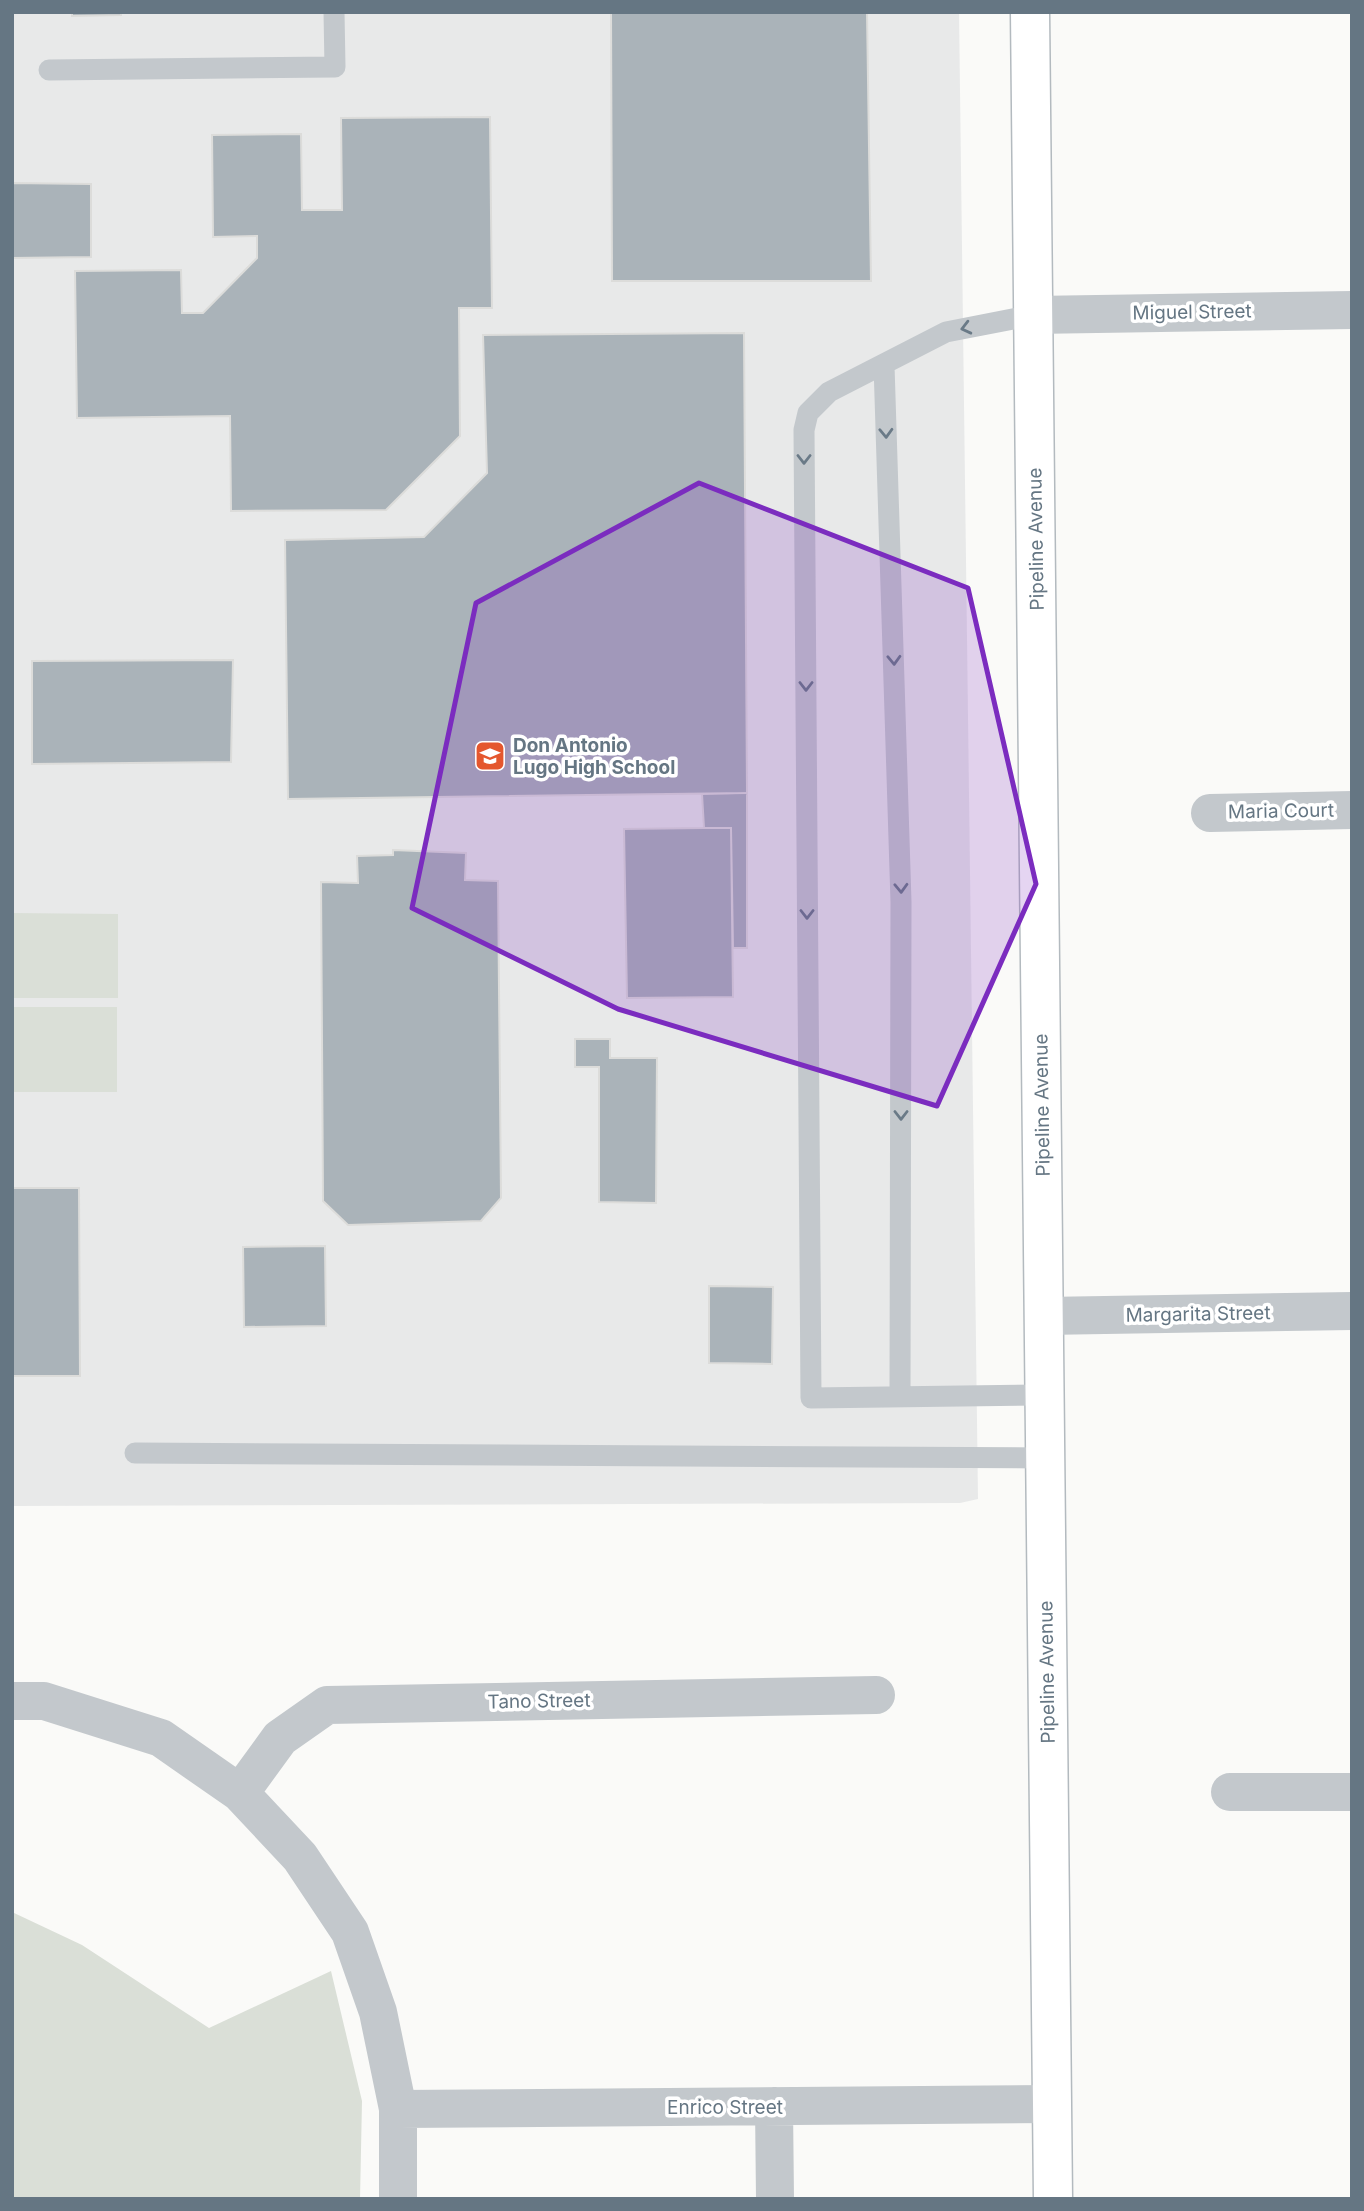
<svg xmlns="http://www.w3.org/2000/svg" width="1364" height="2211" font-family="Inter,sans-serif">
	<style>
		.built { fill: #e8e9e9 }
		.green { fill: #dadfd7 }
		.building { fill: #aab3b9; stroke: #dcdcda; stroke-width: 2 }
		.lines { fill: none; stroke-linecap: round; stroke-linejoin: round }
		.secondary-casing { stroke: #b3babf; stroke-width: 41 }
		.service { stroke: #c3c8cc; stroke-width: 21 }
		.minor { stroke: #c3c8cc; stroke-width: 38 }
		.secondary { stroke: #fff; stroke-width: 38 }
		.oneway { stroke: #6a7a87 }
		.marked { fill: #7b2cbf; fill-opacity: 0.2; stroke: #7b2cbf; stroke-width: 5; stroke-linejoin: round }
		.labels { text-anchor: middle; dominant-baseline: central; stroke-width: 7; stroke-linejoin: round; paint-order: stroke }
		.street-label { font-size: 19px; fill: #657683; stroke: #fff }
		.poi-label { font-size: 19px; font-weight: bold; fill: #657683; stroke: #fff; text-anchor: start }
	</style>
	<rect width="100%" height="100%" fill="#fafaf8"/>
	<path class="built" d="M12,12H959L978,1499L960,1503L12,1506Z"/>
	<path class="green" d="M12,913L118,914V998H12Z
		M12,1007H117V1092H12Z
		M12,1912L82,1945L209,2028L331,1971L362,2101L360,2199H12Z"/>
	<path class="building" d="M72,12H121V15L72,16Z
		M611,12H867L871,281H612Z
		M490,117L492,308H459L460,436L386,510L231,511L230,416L77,418L75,271L181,270L182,313H203L257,258V236L213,237L212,135L301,134L302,210H342L341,118Z
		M12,183L91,184V257L12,258Z
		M744,333L747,793L288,799L285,540L424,537L487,473L483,335Z
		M233,660L231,762L32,764V661Z
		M747,793V948H733L731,828H704L702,794Z
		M704,828H731L733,997L627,998L624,829Z
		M393,850L466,853L465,880L498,881L501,1198L481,1221L348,1225L323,1201L321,882L358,883L357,856L393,855Z
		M575,1039H610V1058H657L656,1203L599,1202V1067H575Z
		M12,1188H79L80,1376H12Z
		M325,1246L326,1326L244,1327L243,1247Z
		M709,1286L773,1287L772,1364L709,1363Z"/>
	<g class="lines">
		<g class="secondary-casing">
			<path id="secondary" d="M1030,12L1053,2199"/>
		</g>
		<path class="service" d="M49,70L335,67L334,12
			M1033,315L946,332L829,392L808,413L804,430L811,1398L1045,1395
			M884,365L901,902L900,1397
			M135,1453L1045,1458"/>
		<path class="minor" d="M1033,315L1352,310
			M1210,813L1352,810
			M1044,1316L1352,1311
			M12,1701H44L161,1738L240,1793L300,1857L350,1932L378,2012L398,2109V2199
			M1230,1792H1352
			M240,1793L280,1738L327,1705L876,1695
			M774,2106L775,2199
			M398,2109L1052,2104"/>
		<use href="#secondary" class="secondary"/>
	</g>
	<defs><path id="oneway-chevron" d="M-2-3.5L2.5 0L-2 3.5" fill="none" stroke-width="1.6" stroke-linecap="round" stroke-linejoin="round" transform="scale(1.75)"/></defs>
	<g class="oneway">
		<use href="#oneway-chevron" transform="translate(966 328) rotate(166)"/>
		<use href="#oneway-chevron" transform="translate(886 433) rotate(88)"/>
		<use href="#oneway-chevron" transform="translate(804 459) rotate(90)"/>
		<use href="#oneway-chevron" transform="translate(894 660) rotate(88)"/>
		<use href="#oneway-chevron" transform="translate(806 686) rotate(90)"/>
		<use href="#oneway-chevron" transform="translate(901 888) rotate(88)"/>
		<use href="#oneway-chevron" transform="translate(807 914) rotate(90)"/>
		<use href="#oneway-chevron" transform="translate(901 1115) rotate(90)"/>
	</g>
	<path class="marked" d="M699,483L968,588L1036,884L937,1106L618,1009L412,908L476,603Z"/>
	<defs>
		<g id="school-square" transform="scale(1.575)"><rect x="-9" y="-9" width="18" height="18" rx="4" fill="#e4572e" stroke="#fff"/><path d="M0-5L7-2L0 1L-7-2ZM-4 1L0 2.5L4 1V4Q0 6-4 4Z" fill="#fff"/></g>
	</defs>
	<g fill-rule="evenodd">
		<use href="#school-square" x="490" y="756"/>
	</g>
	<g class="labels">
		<g class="street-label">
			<text transform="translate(1192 312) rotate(-1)">Miguel Street</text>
			<text transform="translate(1036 539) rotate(-91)">Pipeline Avenue</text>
			<text transform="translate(1281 811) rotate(-1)">Maria Court</text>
			<text transform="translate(1042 1105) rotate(-91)">Pipeline Avenue</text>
			<text transform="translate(1198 1314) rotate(-1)">Margarita Street</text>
			<text transform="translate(1047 1672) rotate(-91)">Pipeline Avenue</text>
			<text transform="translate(539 1701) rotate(-1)">Tano Street</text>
			<text x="725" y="2107">Enrico Street</text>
		</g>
		<g class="poi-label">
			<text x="513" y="745">Don Antonio<tspan x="513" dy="22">Lugo High School</tspan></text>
		</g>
	</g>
	<rect width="1364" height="2211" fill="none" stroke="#657683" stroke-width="28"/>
</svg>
